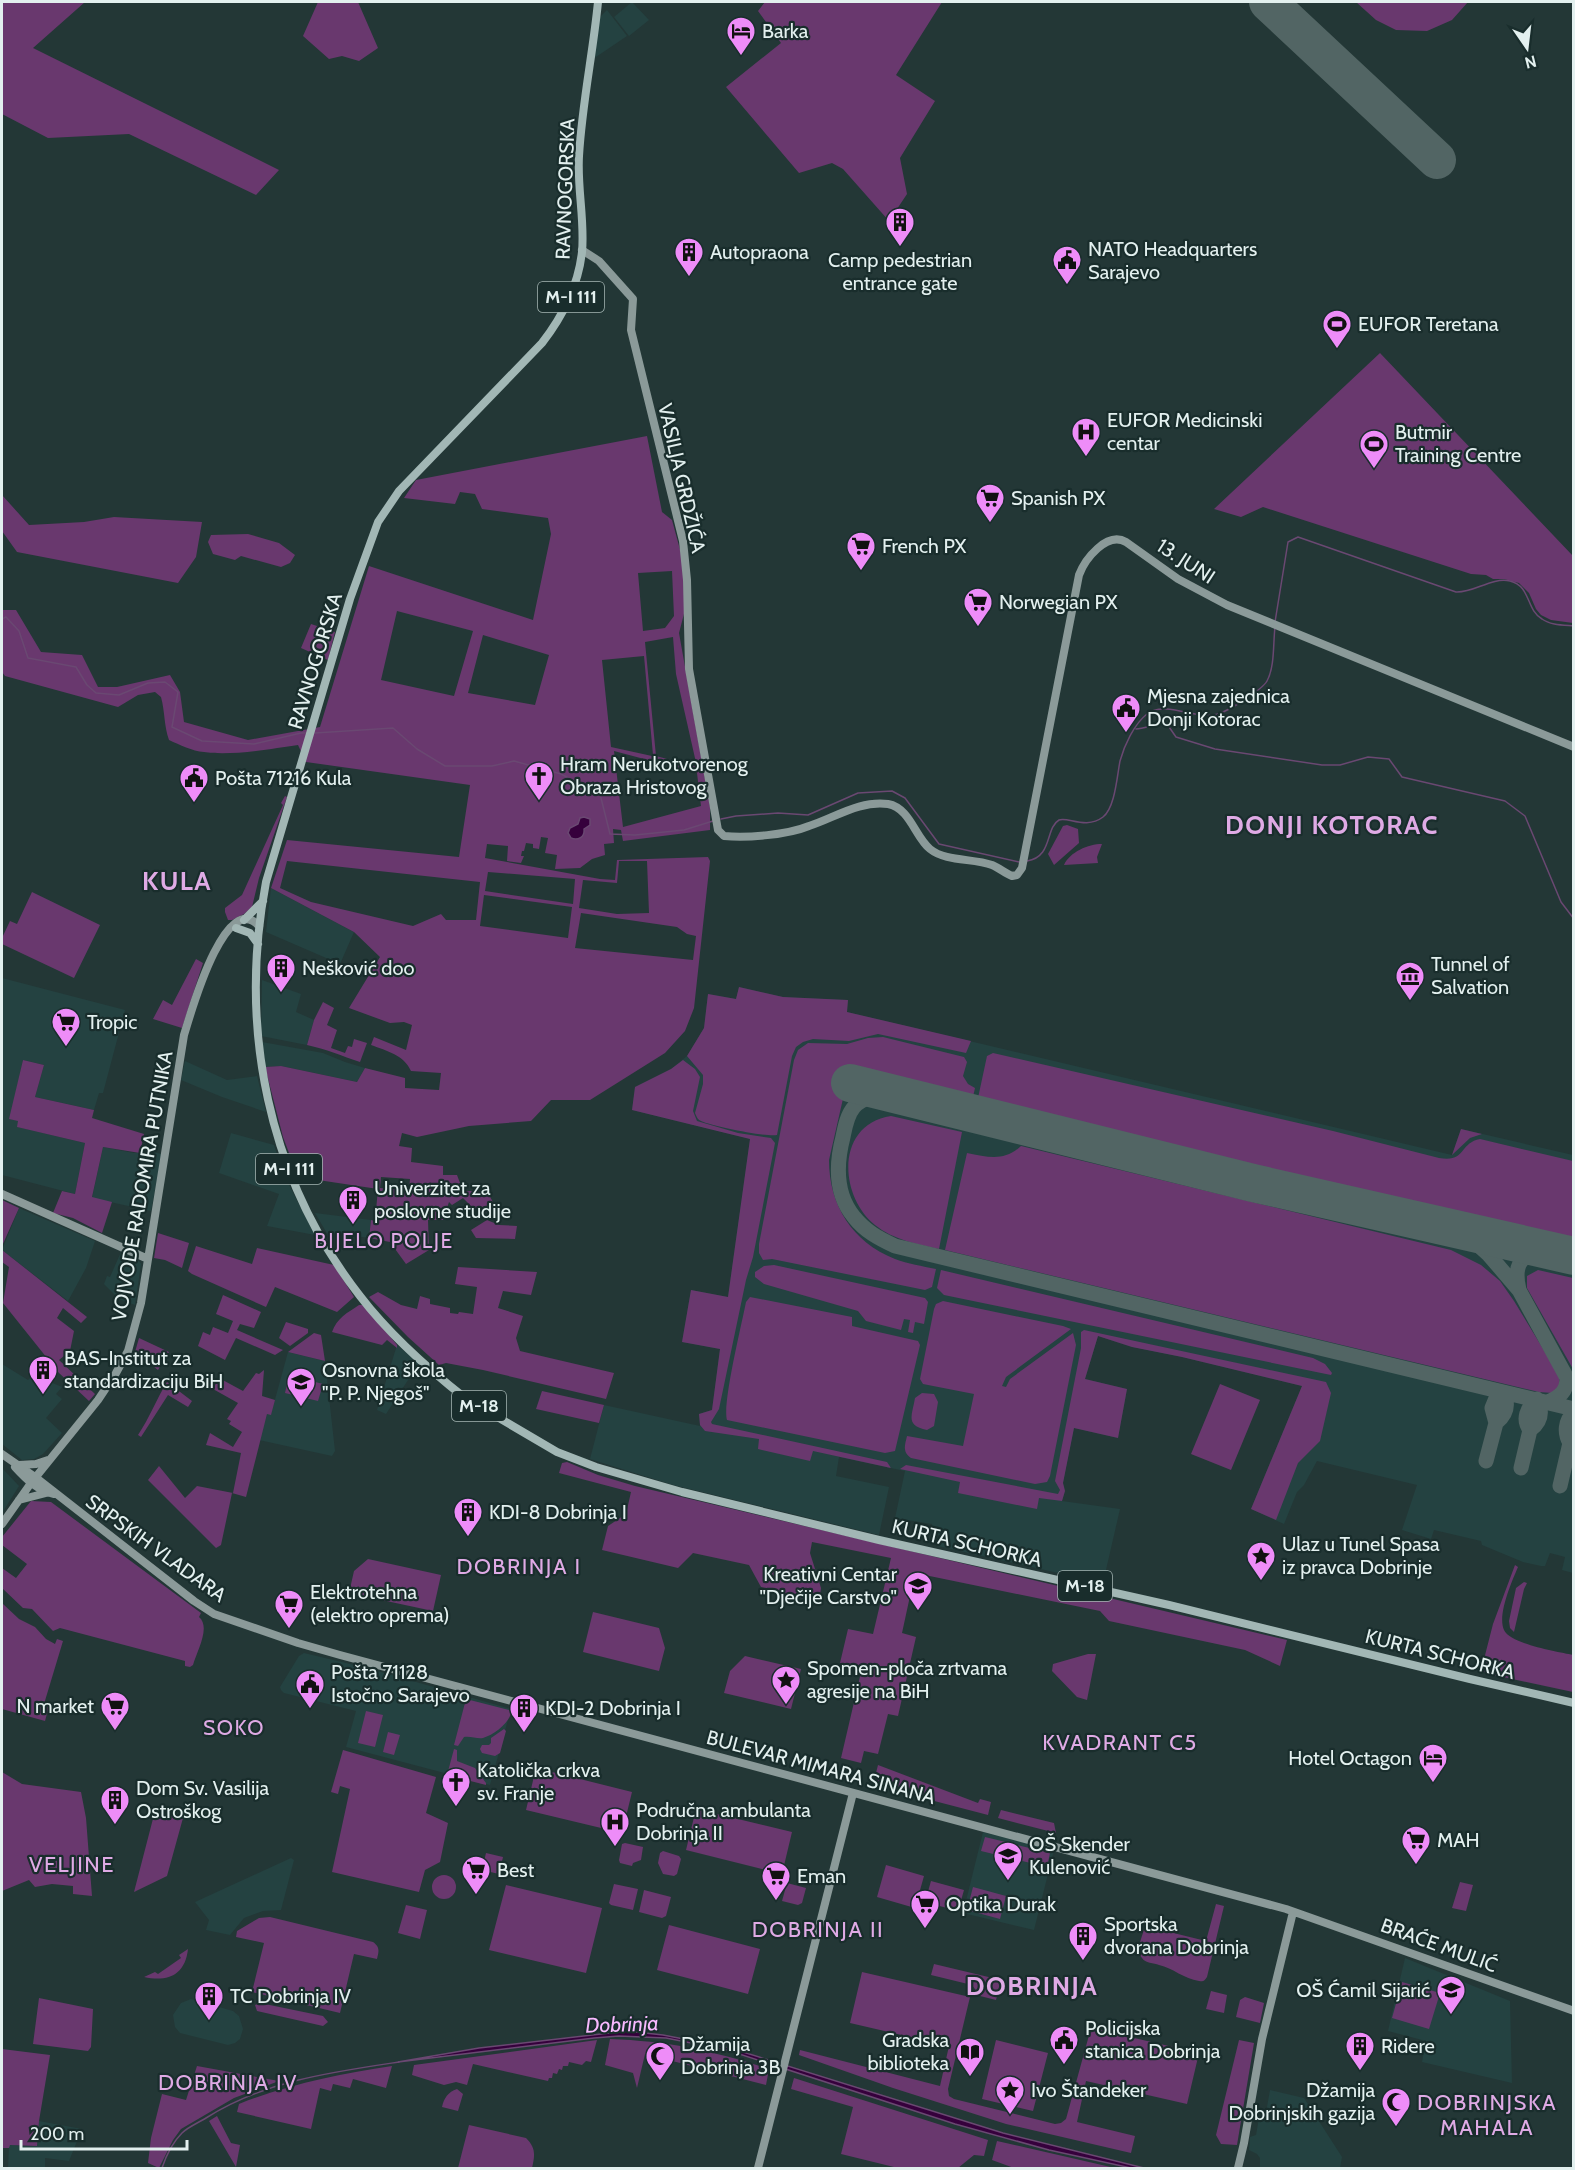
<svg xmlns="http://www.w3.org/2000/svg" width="1575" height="2170" font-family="Cabin,sans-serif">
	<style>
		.built { fill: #244241 }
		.green { fill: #69386e; fill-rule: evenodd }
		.water { fill: #36003c; stroke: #6a4872; stroke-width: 1.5 }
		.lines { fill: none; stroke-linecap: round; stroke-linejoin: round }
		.stream { stroke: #6a4872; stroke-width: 1.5 }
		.taxiway { stroke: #526564; stroke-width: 15 }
		.runway { stroke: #526564; stroke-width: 38 }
		.secondary { stroke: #8b9a99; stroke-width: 8 }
		.primary { stroke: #a2b7b5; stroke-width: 8 }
		.labels { text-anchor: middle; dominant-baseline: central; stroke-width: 4.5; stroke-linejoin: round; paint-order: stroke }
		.shield { fill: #192d2c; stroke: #a6b6b4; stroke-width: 1.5 }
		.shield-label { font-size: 18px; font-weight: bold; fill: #e3f0ef }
		.poi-label { font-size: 20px; fill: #e3f0ef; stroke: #192d2c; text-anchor: start }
		.street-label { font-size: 20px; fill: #e3f0ef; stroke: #192d2c }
		.neighbourhood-label { font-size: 21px; letter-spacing: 1.5px; fill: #dfaae5; stroke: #192d2c }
		.water-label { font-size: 21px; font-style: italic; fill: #f8b9ff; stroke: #192d2c }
		.quarter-label { font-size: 22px; letter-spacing: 1.5px; fill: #dfaae5; stroke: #192d2c }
		.district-label { font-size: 26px; font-weight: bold; letter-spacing: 1.5px; fill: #dfaae5; stroke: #192d2c }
	</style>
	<rect width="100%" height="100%" fill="#233736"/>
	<path class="built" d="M632,2L649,20L629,36L614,17Z
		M607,10L627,36L593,59L599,18Z
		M271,888L354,932L340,964L266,932Z
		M2,978L125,1010L103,1093H99L94,1110L35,1097L44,1065L23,1060L10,1119L19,1120L18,1127L85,1143L75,1194L2,1175Z
		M262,980L301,994L296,1012L314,1020L307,1045L261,1036Z
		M739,987L783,997L848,1000L847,1012L1452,1155L1461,1129L1573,1155V1573L1562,1570L1565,1557L1550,1553L1545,1566H1541L1523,1562L1482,1545L1481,1541L1434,1530L1431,1539L1402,1530L1417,1485L1317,1461L1304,1485L1297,1492L1284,1524L1251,1509L1302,1386L1182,1357L1132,1347L1098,1336L1085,1379L1127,1389L1118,1438L1074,1428L1063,1483L1065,1491L1062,1501L1120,1509L1103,1583L938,1546L940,1535L933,1534L932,1524L895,1518L905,1471L839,1457L836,1476L889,1487L879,1535L673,1485L590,1459L604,1405L700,1426L699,1414L712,1410L720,1349L682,1342L691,1290L728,1297L750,1139L632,1110L635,1087L671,1069L687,1056L704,1028L708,994L736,999Z
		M262,1042L323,1053L345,1062L365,1068L357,1082L281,1066L265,1067Z
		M185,1061L227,1080L257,1076L266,1112L222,1097L181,1080Z
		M231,1133L274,1145L285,1177L315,1235L267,1226L279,1194L219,1173Z
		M103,1147L134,1153L151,1152L162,1154L151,1211L92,1198Z
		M19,1208L95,1241L86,1268L68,1301L2,1250Z
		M315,1213L371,1220L369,1238L336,1233L328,1235Z
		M121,1252L139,1261L141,1264L135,1305L119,1299L104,1284L107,1276L110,1277Z
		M397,1345L419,1363L386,1414L377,1410Z
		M288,1352L325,1361L335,1451L332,1456L259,1440L267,1414H271Z
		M2,1364L28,1380L37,1372L43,1379L62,1387L56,1394L62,1399L46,1418L62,1433L43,1454L34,1459L22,1460L2,1444Z
		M2,1468L19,1486L2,1513Z
		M304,1653L367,1668L511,1709L490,1785L346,1747L356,1711L284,1693L281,1690L280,1687L299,1656Z
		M983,1832L1054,1850L1034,1930L963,1913Z
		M291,1858L294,1860L281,1910L263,1911L244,1918L230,1935L206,1930L209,1920L195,1902Z
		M1405,1958L1510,2001L1512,2083L1422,2062L1426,2041L1388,2031Z
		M191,1999L233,2011L239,2016L243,2029L240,2039L235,2043L228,2045L180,2033L175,2027L173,2015L181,2003Z
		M1270,2090L1304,2098L1342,2157L1340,2168H1260V2158L1257,2154L1249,2150L1250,2137L1256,2135L1259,2118H1265Z
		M39,2121L82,2129L69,2161L45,2158V2168H8L9,2145L37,2146Z"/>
	<path class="green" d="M2,2H85L33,48L279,170L256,195L129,134L48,138L2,114Z
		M318,2H358L378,48L359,61L342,56L329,59L303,36Z
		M765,2H942L896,75L935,101L900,158L907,194L889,221L843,169L832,163L799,173L726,87L781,43L758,11Z
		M1356,2H1468L1452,20L1427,31L1396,30L1376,20Z
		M1380,353L1573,556V623L1551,620L1541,615L1536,609L1529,593L1519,583L1504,579H1493L1486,575L1471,574L1263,507L1241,517L1214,509Z
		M647,436L662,512L672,520L682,557L685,610L679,633L710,807V830L623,841L621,830L613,829L614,843L604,844L605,855L592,859L580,868L555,869L557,855L545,853L548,838L541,837L539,849L533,848V844L526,843L524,851H522L521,856H524L521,863L507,861L508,846L487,844L485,858L600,879L615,880L617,860L708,857L710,861L694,1008L685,1031L665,1053L590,1100H551L531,1121L469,1126L417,1137L402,1133L399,1146L412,1148L411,1162L443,1166V1175H457L463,1191H487L495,1206L481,1216L463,1198L452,1205L449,1202L443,1220H428L429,1250L406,1264L390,1242L369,1238L371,1220L375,1221L378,1189L298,1177L283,1137L265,1067L281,1066L357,1082L365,1068L405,1078V1088L439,1090L441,1073L411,1071C404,1055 387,1051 371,1045L374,1037L406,1050L412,1025L404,1022L390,1023L349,1008L380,957L354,932L271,888L287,840L459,857L470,785L306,762L298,745C271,749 230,756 204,752C192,751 180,745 169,740C164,726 165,712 161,697L155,692L138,695L118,707L5,676L2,672V610H16L41,652L82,655L98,687H117L170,675L180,692L184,722L248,740L320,727L369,566L533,620L551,534L548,518L482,509L475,494L460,492L455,504L404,498L416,480ZM672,571L674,616L665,628L643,631L638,573ZM397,611L473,631L454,696L381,680ZM483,635L549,655L535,705L468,693ZM673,637L676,674L697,767L656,756L645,642ZM644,656L653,755L652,756L611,747L602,660ZM614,751L697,773L701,806L623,827ZM287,861L480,882L476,920H446L441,914L413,926L311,902L280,888ZM619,861H647L649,913L617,914L579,908L583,880L617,883ZM488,872L575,879L573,904L485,891ZM484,895L572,907L568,938L480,926ZM581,913L677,927L687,934L696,936L693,960L575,948ZM381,1177L410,1179L409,1190L380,1188Z
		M2,495L29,525L84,522L114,517L202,522L196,557L178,583L17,552L2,531Z
		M248,534L279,543L295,555L290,563L281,567L241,556L235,560L213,554L208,542L211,535Z
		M311,624L335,632L328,660L301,648Z
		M285,796L287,797L259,878L252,907L244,914L232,920H228L225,912V908L242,895L283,805L281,803Z
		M1067,825L1078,829L1079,843L1054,865L1048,854L1063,826Z
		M1102,844L1097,857L1098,863L1064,865C1070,852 1088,844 1102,844Z
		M32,892L100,925L74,978L2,944V938L10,921L17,924Z
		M196,959L203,963L182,1028L153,1019L163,1000L172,1005Z
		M739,987L783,997L848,1000L847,1012L971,1041L966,1053L878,1034L849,1041L813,1039L803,1042L796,1047L792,1056L777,1135C764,1137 712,1126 701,1121C697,1119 697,1117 695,1113L703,1084V1075L687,1056L704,1028L708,994L736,999Z
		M323,1002L334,1008L327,1025L337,1030L331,1048L345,1053L348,1046L352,1047L354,1039L367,1043L360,1062C342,1056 326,1049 307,1045L314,1020Z
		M883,1037L964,1057L967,1062L963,1076L968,1084L975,1088L973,1097L850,1068L829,1160C829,1205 852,1242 895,1259C908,1264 922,1266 936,1269L932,1287L925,1290L772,1259L763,1260L759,1253V1244L794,1060L798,1050L808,1043L847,1044L868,1038Z
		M993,1053L1333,1131L1439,1158C1466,1163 1459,1143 1480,1139L1573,1161V1241L978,1098L987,1056Z
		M23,1060L44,1065L35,1097L94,1110L92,1118L144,1134L140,1153L103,1147L92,1197L112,1202L102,1233L73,1218L53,1213L62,1191L75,1194L85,1143L17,1127L18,1121L9,1119Z
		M683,1060L695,1069L700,1077L693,1111L697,1121L738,1133L771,1138L775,1143L753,1257L746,1280L719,1409L711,1422L712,1424L887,1462L891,1468L813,1451L810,1461L758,1449L759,1439L705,1431L700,1425L699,1414L712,1410L720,1349L682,1342L691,1290L728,1297L750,1139L632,1110L635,1087L671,1069Z
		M891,1116L962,1132L939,1249C916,1244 894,1240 875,1225C838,1195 836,1124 891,1116Z
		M1461,1129L1482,1134L1470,1138L1452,1155Z
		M1021,1146L1451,1250L1481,1265L1500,1281L1514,1301L1559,1375L1560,1387L1553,1393L1539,1392L945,1250L967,1153C988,1157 1004,1162 1021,1146Z
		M2,1200L19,1208L2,1246Z
		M487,1220L499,1225L517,1226L515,1239L476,1238L471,1230Z
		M158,1233L189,1243L182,1268L165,1260L154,1258Z
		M196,1246L252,1264L257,1248L334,1265L354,1297L337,1312L275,1287L266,1307L192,1274L188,1271Z
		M2,1250L87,1317L81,1323L63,1308L57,1318L74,1331L70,1351L59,1360L95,1394L89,1401L59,1373L3,1303L9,1267L2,1262Z
		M774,1265L925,1298L928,1302L924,1324L915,1322L913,1333L908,1332L910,1320L904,1319L901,1330L866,1321L858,1311L764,1284L755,1277V1272L764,1266Z
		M458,1267L537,1272L531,1295L503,1291L498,1308L523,1316L516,1338L520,1351L614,1373L606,1399L483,1370L446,1363L439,1365L408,1337L369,1297L378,1292L401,1305L417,1309L420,1296L430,1299V1304L450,1308V1313L458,1314L459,1312L473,1314L477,1287L455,1284Z
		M941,1270L1313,1358L1325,1364L1332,1373L1331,1375L1326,1374L944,1295L937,1288Z
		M1538,1270L1573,1278V1369L1527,1288V1276Z
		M223,1295L261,1312L254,1328L240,1324L237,1330L283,1350L275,1355L236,1338L225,1360L198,1346L203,1332L210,1335L213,1327L228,1333L233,1321L216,1314Z
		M750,1297L852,1317V1326L918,1341L920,1345L895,1451L885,1453L727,1420C722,1404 742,1323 746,1302Z
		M943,1301L1063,1326L1071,1329L1006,1377L1002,1386L1006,1387L1010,1379L1073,1333L1076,1345L1050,1476L1047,1482L1035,1484L911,1458C902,1452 905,1445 907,1436L963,1446L974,1394L923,1384L920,1379L934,1309L936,1304Z
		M359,1305H364L397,1345V1348L387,1340L382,1345L332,1332C337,1318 347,1313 359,1305Z
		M286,1322L308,1329V1333L290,1346L279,1338Z
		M1084,1330L1326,1382L1331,1393L1320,1441L1298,1463L1276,1520L1251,1509L1302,1386L1182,1357L1132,1347L1098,1336L1085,1379L1127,1389L1118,1438L1074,1428L1063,1483L1065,1491L1062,1501L1039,1498L1037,1509L958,1493L960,1482L900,1469L906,1465L1058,1494L1060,1490L1055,1481L1081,1348V1332Z
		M314,1333L321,1335L325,1361L288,1352Z
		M139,1338L169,1352L158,1370L135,1352Z
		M264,1370L262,1396L275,1400L271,1415L267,1414L246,1497L232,1493L221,1545L216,1548L148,1480L159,1466L185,1498L197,1486L233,1493L241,1453L206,1445L210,1433L233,1447L242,1432L229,1424L231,1421L227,1419L238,1403L213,1389L219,1378L243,1391L256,1373L259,1374Z
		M289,1375L323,1384L318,1401L285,1393Z
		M167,1382L192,1401L188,1407L168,1395L141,1437L138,1435C150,1417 156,1400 167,1382Z
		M1220,1384L1260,1400L1231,1470L1191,1454Z
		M542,1391L604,1405L599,1423L536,1409Z
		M922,1393L934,1394L938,1402L934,1426L927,1430C905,1425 912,1416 915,1398Z
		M567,1462L598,1475L635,1486L1287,1640L1280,1666L1245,1650L1109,1621L1100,1611L915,1573L902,1633L916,1637L898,1716L888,1714L878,1754L864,1751L861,1763L841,1758L862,1668L840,1663L848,1629L873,1634L891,1558L812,1542L810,1553L821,1588L819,1603L761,1587L749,1565L693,1553L678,1568L602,1550L608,1526L626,1514L631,1492L559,1473L562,1463Z
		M31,1501L51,1502L201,1613L199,1617C211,1627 197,1651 193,1665L190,1667L185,1666V1661L60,1628L53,1631L32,1609L23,1608L2,1588V1568L16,1578L27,1564L2,1545V1537Z
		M368,1559L441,1575L433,1611L349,1593L354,1571Z
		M1515,1565L1518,1567C1512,1581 1497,1615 1504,1630C1510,1644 1558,1652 1573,1655V1692L1489,1674L1483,1671L1482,1667L1493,1624Z
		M1524,1582L1527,1583L1524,1589L1514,1632L1510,1628L1509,1621L1516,1588Z
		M2,1603L19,1619L35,1627L46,1639L55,1644L57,1639L63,1641L44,1704L49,1706L45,1721L2,1709Z
		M593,1612L659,1628L665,1648L659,1671L583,1652Z
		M1088,1654H1096L1087,1700L1077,1697L1052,1671L1053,1664Z
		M745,1656L801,1669L791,1709L724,1693L730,1671Z
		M466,1699L509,1710L511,1713C509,1723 494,1735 483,1738C477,1739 471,1736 464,1737L458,1746L454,1745Z
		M366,1711L383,1715L375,1747L358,1743Z
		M504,1729L506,1731L500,1753L495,1756L482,1753L480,1749L482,1745H489L491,1743V1738Z
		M388,1732L400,1735L394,1755L383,1752Z
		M454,1749L457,1750V1761L475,1768L486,1783V1785L447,1775Z
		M343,1750L436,1777L426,1813L448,1823L440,1862L425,1870L419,1892L332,1872L350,1789L340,1786L338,1794L331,1792Z
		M878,1765L978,1803L980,1799L991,1802L988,1815L873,1785Z
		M536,1768L632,1792L622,1833L526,1810Z
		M2,1772L22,1784L81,1792L86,1818L92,1896L73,1894V1886L52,1884L35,1887L29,1880L2,1891Z
		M696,1809L792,1832L782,1874L686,1850Z
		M1001,1810L1054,1823L1056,1833L998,1818Z
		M155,1811L183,1818L167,1876L134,1892Z
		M985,1837L1050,1853L1047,1867L981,1851Z
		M625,1843L643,1847L641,1860L633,1863L632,1866L620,1863L619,1860L622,1844Z
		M663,1851L679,1856L681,1859L677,1874L674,1876L663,1874L658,1863L660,1853Z
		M486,1853L503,1857L499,1874L482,1870Z
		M886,1865L924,1876L915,1908L877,1897Z
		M432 1887a12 12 0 1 1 24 0a12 12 0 1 1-24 0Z
		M931,1881L964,1890L958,1911L925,1902Z
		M1460,1882L1473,1885L1466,1911L1452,1908Z
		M787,1883L806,1888L802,1903L798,1905L782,1901Z
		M614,1884L638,1889L633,1910L611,1905L609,1903Z
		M506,1885L602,1908L586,1973L489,1950Z
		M973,1887L1006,1896L1000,1919L967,1910Z
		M644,1890L671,1897L666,1916L662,1918L639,1912Z
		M1216,1904L1224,1906L1207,1977C1204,1981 1204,1982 1199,1981C1184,1979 1173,1968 1159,1965C1154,1963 1145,1963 1142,1958C1135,1950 1143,1935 1145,1926L1206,1941Z
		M406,1905L427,1910L420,1939L398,1933Z
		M270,1917L373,1942C380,1947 379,1951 377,1959L354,1954L340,2013L252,1992L264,1943L236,1937L237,1931L259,1918Z
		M669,1925L760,1949L748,1994L657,1970Z
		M188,1949C185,1976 167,1982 144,1977L155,1972L158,1974L181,1958L179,1955Z
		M934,1964L1001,1980L996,2000L980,1996L972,1985L931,1975Z
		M862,1972L970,1997L948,2089L949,2096L954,2099L1055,2124L1061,2123L1066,2119L1091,2028L1199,2053L1187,2104L1086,2081L1077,2122L1135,2136L1131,2153L1006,2124L893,2088L799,2055L800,2050L940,2086L949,2046L850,2023Z
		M1402,1982L1440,1993L1429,2029L1392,2018Z
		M1211,1991L1227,1995L1224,2013L1206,2009Z
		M1245,1997L1264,2003L1260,2023L1236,2017L1240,2000Z
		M39,1998L93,2009L91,2047L88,2051L33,2044Z
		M260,2003L323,2016L328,2022L323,2026L257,2011L255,2005Z
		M610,2039C668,2041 714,2051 769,2069L766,2085L645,2054L637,2088L633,2073L605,2065Z
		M597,2040L591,2062L586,2061L582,2065L569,2062L568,2066H563L562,2070L559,2069L557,2074L553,2073L552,2078H549L548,2081L473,2064L467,2085L456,2082L444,2085L412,2075L414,2065Z
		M996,2040L1048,2053L1033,2111L982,2099Z
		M1239,2040L1254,2043L1237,2145L1221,2144L1216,2135Z
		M2,2049L50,2055L39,2121L37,2146L10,2145L9,2148H2Z
		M197,2066L279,2081L234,2098L181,2129L173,2140L159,2168L148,2163L151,2138L162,2094L186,2100Z
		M392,2066L386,2088L353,2079L350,2088L333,2084L331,2091L320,2088L311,2129L237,2112L239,2104C289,2084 340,2074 392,2066Z
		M794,2078L988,2140L984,2156L974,2155L958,2168H898L841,2154L853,2107L791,2089Z
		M457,2089L463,2094L458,2111L442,2107C444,2098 448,2092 457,2089Z
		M217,2116L231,2143L240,2145L236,2167L209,2121Z
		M469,2125L526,2138C536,2148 535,2155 532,2168H458Z
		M997,2141L1115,2168H1014L992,2160Z"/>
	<path class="water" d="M584,817L590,819V825L584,829C585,837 578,841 571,838L568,833L570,828L578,824L580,818Z
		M627,2031L663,2035L730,2048L1003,2133L1144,2168H1131L1049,2150L955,2124L727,2050L666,2038L619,2036L594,2038L398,2062L479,2048Z"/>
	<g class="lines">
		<path class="stream" d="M2,619L6,617L19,631L28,658L76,667L87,685L96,693L119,695L148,683L165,682L178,692L172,727L202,741L254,744L301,733H307
			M1275,622L1288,542L1298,537L1456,592C1474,593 1491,577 1510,581C1531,586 1526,610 1542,619C1550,625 1563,625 1574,626
			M1136,729C1147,728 1156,723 1167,724L1176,737L1215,749L1322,765H1340L1368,757L1389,759L1402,777L1505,801L1525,816L1561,902L1574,919
			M315,733L393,728L417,749L445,766H492L514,761L561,774L576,782L599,790L610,834L635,835L684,830L713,821
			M721,819L736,816L778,813L808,815L858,793L892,791L905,798L939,844L1019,862
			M1027,861C1053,857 1045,828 1059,820C1067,816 1086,830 1103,817C1115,808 1117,776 1120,761C1124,746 1134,724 1147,714C1160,703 1185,713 1200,715C1206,715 1213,716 1218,714C1228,711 1262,690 1267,681C1275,666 1273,643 1275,627
			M162,2168C166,2156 173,2142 182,2133C188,2127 198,2123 206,2118C264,2081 332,2072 399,2062"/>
		<path class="taxiway" d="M893,1093C879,1095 864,1096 854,1107C847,1115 845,1127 843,1137C836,1164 835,1194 854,1217C865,1231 878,1238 895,1246L1574,1409
			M1433,1223L1478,1245L1489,1255L1519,1290C1511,1255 1528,1253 1558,1252
			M1519,1290L1567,1378C1567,1391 1560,1397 1548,1402
			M1503,1392C1509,1404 1507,1414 1496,1423L1492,1408L1497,1396Z
			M1537,1399C1543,1412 1541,1422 1530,1430C1522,1419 1527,1408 1537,1399Z
			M1574,1412C1565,1421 1564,1433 1570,1443L1574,1441
			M1486,1461L1496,1423
			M1521,1468L1530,1430
			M1560,1486L1570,1443"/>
		<path class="runway" d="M1268,2L1437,160
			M850,1083L1253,1183L1574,1256"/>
		<path class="secondary" d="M582,250L599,261L633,299L631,330L683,541L687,580L689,669L718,830L724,836C748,838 787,835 809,826C834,818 860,800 888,804C910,808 915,837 930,849C946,862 973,858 992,865C999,868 1005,873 1012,876L1017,875L1022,868L1079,575C1085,559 1107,531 1126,542L1178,579L1227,605L1574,747
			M2,1194L148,1259
			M2,1454L35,1477L194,1601L214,1614L298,1643L340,1655L1286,1909L1574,2011
			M19,1465L36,1464L48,1460
			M15,1467C26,1479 38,1491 54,1494
			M19,1500L46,1493
			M2,1524L31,1483L98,1400L116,1373L128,1351L141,1303L184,1035C190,1016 225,888 259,926
			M758,2168L853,1793
			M1238,2168L1244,2143L1262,2039L1293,1912"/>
		<path class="primary" d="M598,2C593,53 582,104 579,156C577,188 585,221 582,252C578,287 563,316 542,343L399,491L378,522L350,599L266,882C238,1028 268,1178 360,1296C389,1334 427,1368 465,1398L557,1452L596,1467L682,1492L879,1540L1169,1605L1470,1679L1574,1703
			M244,920L263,901
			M236,928L250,933L258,944"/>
	</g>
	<defs>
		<g id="hotel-pin" transform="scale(1.5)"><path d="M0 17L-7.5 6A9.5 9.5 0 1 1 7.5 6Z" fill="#ee8cf8" stroke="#192d2c"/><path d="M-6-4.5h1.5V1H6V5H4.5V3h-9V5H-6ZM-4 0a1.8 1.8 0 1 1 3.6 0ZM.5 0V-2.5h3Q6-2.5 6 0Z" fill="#111"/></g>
		<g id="building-pin" transform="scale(1.5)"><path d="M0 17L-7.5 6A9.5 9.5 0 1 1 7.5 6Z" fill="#ee8cf8" stroke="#192d2c"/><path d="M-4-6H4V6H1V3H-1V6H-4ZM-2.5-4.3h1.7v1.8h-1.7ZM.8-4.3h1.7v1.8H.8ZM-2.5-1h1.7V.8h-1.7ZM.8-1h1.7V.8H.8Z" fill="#111"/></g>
		<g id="civic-pin" transform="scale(1.5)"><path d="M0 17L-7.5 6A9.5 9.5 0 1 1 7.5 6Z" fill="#ee8cf8" stroke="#192d2c"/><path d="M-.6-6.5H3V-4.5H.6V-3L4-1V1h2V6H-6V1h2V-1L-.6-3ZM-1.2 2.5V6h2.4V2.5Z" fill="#111"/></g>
		<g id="stadium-pin" transform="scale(1.5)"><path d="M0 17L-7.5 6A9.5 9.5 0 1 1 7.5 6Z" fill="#ee8cf8" stroke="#192d2c"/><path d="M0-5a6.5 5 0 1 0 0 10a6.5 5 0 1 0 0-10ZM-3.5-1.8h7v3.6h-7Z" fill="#111"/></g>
		<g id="hospital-pin" transform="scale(1.5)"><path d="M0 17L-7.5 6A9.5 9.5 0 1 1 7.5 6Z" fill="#ee8cf8" stroke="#192d2c"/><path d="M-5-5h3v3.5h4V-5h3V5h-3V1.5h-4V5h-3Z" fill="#111"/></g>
		<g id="supermarket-pin" transform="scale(1.5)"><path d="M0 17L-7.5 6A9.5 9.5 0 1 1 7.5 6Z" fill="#ee8cf8" stroke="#192d2c"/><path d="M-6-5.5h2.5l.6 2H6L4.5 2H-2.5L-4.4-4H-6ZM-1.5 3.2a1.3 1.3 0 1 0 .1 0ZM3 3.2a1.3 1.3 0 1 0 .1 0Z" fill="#111"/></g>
		<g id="church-pin" transform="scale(1.5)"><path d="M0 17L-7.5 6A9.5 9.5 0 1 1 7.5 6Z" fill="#ee8cf8" stroke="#192d2c"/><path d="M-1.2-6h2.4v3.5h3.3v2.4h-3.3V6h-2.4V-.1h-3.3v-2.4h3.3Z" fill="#111"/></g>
		<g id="museum-pin" transform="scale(1.5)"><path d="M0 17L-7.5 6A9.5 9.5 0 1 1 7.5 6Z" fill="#ee8cf8" stroke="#192d2c"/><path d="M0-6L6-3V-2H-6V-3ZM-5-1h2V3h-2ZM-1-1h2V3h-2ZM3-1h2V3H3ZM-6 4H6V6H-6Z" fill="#111"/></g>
		<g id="school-pin" transform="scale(1.5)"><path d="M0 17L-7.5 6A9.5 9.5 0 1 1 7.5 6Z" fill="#ee8cf8" stroke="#192d2c"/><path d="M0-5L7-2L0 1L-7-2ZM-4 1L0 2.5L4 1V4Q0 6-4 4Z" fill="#111"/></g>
		<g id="sight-pin" transform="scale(1.5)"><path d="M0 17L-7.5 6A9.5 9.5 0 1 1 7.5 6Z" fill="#ee8cf8" stroke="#192d2c"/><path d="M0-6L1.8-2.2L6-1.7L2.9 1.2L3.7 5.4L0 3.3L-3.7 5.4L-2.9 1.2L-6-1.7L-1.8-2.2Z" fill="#111"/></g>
		<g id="library-pin" transform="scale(1.5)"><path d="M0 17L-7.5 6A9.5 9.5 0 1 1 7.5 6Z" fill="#ee8cf8" stroke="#192d2c"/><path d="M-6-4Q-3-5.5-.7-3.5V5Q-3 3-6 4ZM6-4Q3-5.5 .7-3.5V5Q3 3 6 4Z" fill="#111"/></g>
		<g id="mosque-pin" transform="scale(1.5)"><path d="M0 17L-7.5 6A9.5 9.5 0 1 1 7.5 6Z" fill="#ee8cf8" stroke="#192d2c"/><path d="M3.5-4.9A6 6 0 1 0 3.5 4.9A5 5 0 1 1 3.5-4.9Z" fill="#111"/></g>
	</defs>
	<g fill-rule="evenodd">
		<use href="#hotel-pin" x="741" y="31"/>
		<use href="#building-pin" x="900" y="222"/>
		<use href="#building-pin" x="689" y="252"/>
		<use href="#civic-pin" x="1067" y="260"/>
		<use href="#stadium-pin" x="1337" y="324"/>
		<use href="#hospital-pin" x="1086" y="432"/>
		<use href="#stadium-pin" x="1374" y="444"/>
		<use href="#supermarket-pin" x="990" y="498"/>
		<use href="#supermarket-pin" x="861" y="546"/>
		<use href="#supermarket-pin" x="978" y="602"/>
		<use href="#civic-pin" x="1126" y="708"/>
		<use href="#church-pin" x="539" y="776"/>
		<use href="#civic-pin" x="194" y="778"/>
		<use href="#building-pin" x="281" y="968"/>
		<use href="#museum-pin" x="1410" y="976"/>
		<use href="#supermarket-pin" x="66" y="1022"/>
		<use href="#building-pin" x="353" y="1200"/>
		<use href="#building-pin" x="43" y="1370"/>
		<use href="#school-pin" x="301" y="1382"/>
		<use href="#building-pin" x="468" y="1512"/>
		<use href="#sight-pin" x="1261" y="1556"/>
		<use href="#school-pin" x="918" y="1586"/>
		<use href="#supermarket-pin" x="289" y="1604"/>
		<use href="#sight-pin" x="786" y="1680"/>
		<use href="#civic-pin" x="310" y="1684"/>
		<use href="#supermarket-pin" x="115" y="1706"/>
		<use href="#building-pin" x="524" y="1708"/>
		<use href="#hotel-pin" x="1433" y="1758"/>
		<use href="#church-pin" x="456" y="1782"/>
		<use href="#building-pin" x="115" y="1800"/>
		<use href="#hospital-pin" x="615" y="1822"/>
		<use href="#supermarket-pin" x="1416" y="1840"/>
		<use href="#school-pin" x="1008" y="1856"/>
		<use href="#supermarket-pin" x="476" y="1870"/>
		<use href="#supermarket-pin" x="776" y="1876"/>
		<use href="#supermarket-pin" x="925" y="1904"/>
		<use href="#building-pin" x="1083" y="1936"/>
		<use href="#school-pin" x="1451" y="1990"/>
		<use href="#building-pin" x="209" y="1996"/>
		<use href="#civic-pin" x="1064" y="2040"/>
		<use href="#building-pin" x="1360" y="2046"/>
		<use href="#library-pin" x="970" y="2052"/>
		<use href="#mosque-pin" x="660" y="2056"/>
		<use href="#sight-pin" x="1010" y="2090"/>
		<use href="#mosque-pin" x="1396" y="2102"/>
	</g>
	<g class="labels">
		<g class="shield">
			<rect x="538" y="282" width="66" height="30" rx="4.5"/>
			<rect x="256" y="1154" width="66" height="30" rx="4.5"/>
			<rect x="452" y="1391" width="54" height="30" rx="4.5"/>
			<rect x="1058" y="1571" width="54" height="30" rx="4.5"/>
		</g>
		<g class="shield-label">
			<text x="571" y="297">M-I 111</text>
			<text x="289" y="1169">M-I 111</text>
			<text x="479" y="1406">M-18</text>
			<text x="1085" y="1586">M-18</text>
		</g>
		<g class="poi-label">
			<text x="762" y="31">Barka</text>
			<text x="1088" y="249">NATO Headquarters<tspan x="1088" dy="23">Sarajevo</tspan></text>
			<text x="710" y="252">Autopraona</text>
			<text x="900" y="260" text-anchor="middle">Camp pedestrian<tspan x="900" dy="23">entrance gate</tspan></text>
			<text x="1358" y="324">EUFOR Teretana</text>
			<text x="1107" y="420">EUFOR Medicinski<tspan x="1107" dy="23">centar</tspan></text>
			<text x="1395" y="432">Butmir<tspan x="1395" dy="23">Training Centre</tspan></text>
			<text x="1011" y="498">Spanish PX</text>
			<text x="882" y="546">French PX</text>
			<text x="999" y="602">Norwegian PX</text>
			<text x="1147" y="696">Mjesna zajednica<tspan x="1147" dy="23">Donji Kotorac</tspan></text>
			<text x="560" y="764">Hram Nerukotvorenog<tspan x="560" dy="23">Obraza Hristovog</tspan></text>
			<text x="215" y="778">Pošta 71216 Kula</text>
			<text x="1431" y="964">Tunnel of<tspan x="1431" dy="23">Salvation</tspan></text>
			<text x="302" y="968">Nešković doo</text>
			<text x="87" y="1022">Tropic</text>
			<text x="374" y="1188">Univerzitet za<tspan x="374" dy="23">poslovne studije</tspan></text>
			<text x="64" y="1358">BAS-Institut za<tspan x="64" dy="23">standardizaciju BiH</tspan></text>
			<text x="322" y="1370">Osnovna škola<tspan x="322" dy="23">"P. P. Njegoš"</tspan></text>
			<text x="489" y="1512">KDI-8 Dobrinja I</text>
			<text x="1282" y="1544">Ulaz u Tunel Spasa<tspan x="1282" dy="23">iz pravca Dobrinje</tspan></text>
			<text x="897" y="1574" text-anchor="end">Kreativni Centar<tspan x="897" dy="23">"Dječije Carstvo"</tspan></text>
			<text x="310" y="1592">Elektrotehna<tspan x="310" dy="23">(elektro oprema)</tspan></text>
			<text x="807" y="1668">Spomen-ploča zrtvama<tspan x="807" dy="23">agresije na BiH</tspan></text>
			<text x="331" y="1672">Pošta 71128<tspan x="331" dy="23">Istočno Sarajevo</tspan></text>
			<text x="94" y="1706" text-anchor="end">N market</text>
			<text x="545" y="1708">KDI-2 Dobrinja I</text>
			<text x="1412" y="1758" text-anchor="end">Hotel Octagon</text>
			<text x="477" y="1770">Katolička crkva<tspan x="477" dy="23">sv. Franje</tspan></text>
			<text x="136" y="1788">Dom Sv. Vasilija<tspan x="136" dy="23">Ostroškog</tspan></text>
			<text x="636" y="1810">Područna ambulanta<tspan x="636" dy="23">Dobrinja II</tspan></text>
			<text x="1437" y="1840">MAH</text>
			<text x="1029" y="1844">OŠ Skender<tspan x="1029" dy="23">Kulenović</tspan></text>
			<text x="497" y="1870">Best</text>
			<text x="797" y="1876">Eman</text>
			<text x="946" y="1904">Optika Durak</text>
			<text x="1104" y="1924">Sportska<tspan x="1104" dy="23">dvorana Dobrinja</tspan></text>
			<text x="1430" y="1990" text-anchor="end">OŠ Ćamil Sijarić</text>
			<text x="230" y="1996">TC Dobrinja IV</text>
			<text x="1085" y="2028">Policijska<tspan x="1085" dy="23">stanica Dobrinja</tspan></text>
			<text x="949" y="2040" text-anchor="end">Gradska<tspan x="949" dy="23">biblioteka</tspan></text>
			<text x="681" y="2044">Džamija<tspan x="681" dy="23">Dobrinja 3B</tspan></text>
			<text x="1381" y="2046">Ridere</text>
			<text x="1031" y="2090">Ivo Štandeker</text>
			<text x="1375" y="2090" text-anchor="end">Džamija<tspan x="1375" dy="23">Dobrinjskih gazija</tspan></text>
		</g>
		<g class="street-label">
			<text transform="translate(565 189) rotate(-88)">RAVNOGORSKA</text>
			<text transform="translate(682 478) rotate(77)">VASILJA GRDŽIĆA</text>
			<text transform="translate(1186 561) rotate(33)">13. JUNI</text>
			<text transform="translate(315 661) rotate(-73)">RAVNOGORSKA</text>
			<text transform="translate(142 1186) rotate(-80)">VOJVODE RADOMIRA PUTNIKA</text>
			<text transform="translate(967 1543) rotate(13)">KURTA SCHORKA</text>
			<text transform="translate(156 1548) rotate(36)">SRPSKIH VLADARA</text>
			<text transform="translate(1440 1654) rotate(14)">KURTA SCHORKA</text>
			<text transform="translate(821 1767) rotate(15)">BULEVAR MIMARA SINANA</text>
			<text transform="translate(1439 1945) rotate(20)">BRAĆE MULIĆ</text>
		</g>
		<g class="neighbourhood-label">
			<text x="384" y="1240">BIJELO POLJE</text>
			<text x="234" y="1727">SOKO</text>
		</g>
		<g class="water-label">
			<text transform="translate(622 2024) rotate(-2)">Dobrinja</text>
		</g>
		<g class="quarter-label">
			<text x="519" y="1566">DOBRINJA I</text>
			<text x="1120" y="1742">KVADRANT C5</text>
			<text x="72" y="1864">VELJINE</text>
			<text x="818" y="1929">DOBRINJA II</text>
			<text x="228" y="2082">DOBRINJA IV</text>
			<text x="1487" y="2102">DOBRINJSKA<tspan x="1487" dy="25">MAHALA</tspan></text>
		</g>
		<g class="district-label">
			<text x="1332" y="825">DONJI KOTORAC</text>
			<text x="177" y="881">KULA</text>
			<text x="1032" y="1986">DOBRINJA</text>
		</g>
	</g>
	<rect width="1575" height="2170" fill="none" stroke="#e3f0ef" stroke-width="6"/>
	<g transform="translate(1527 48) rotate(166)" stroke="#192d2c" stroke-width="4.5" paint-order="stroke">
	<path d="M0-4.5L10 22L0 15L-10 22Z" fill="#e3f0ef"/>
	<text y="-9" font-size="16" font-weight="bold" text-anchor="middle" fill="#e3f0ef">N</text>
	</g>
	<path d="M21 2140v9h166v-9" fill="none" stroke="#e3f0ef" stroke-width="3"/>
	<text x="30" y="2140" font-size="18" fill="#e3f0ef" stroke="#192d2c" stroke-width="4.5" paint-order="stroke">200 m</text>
</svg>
